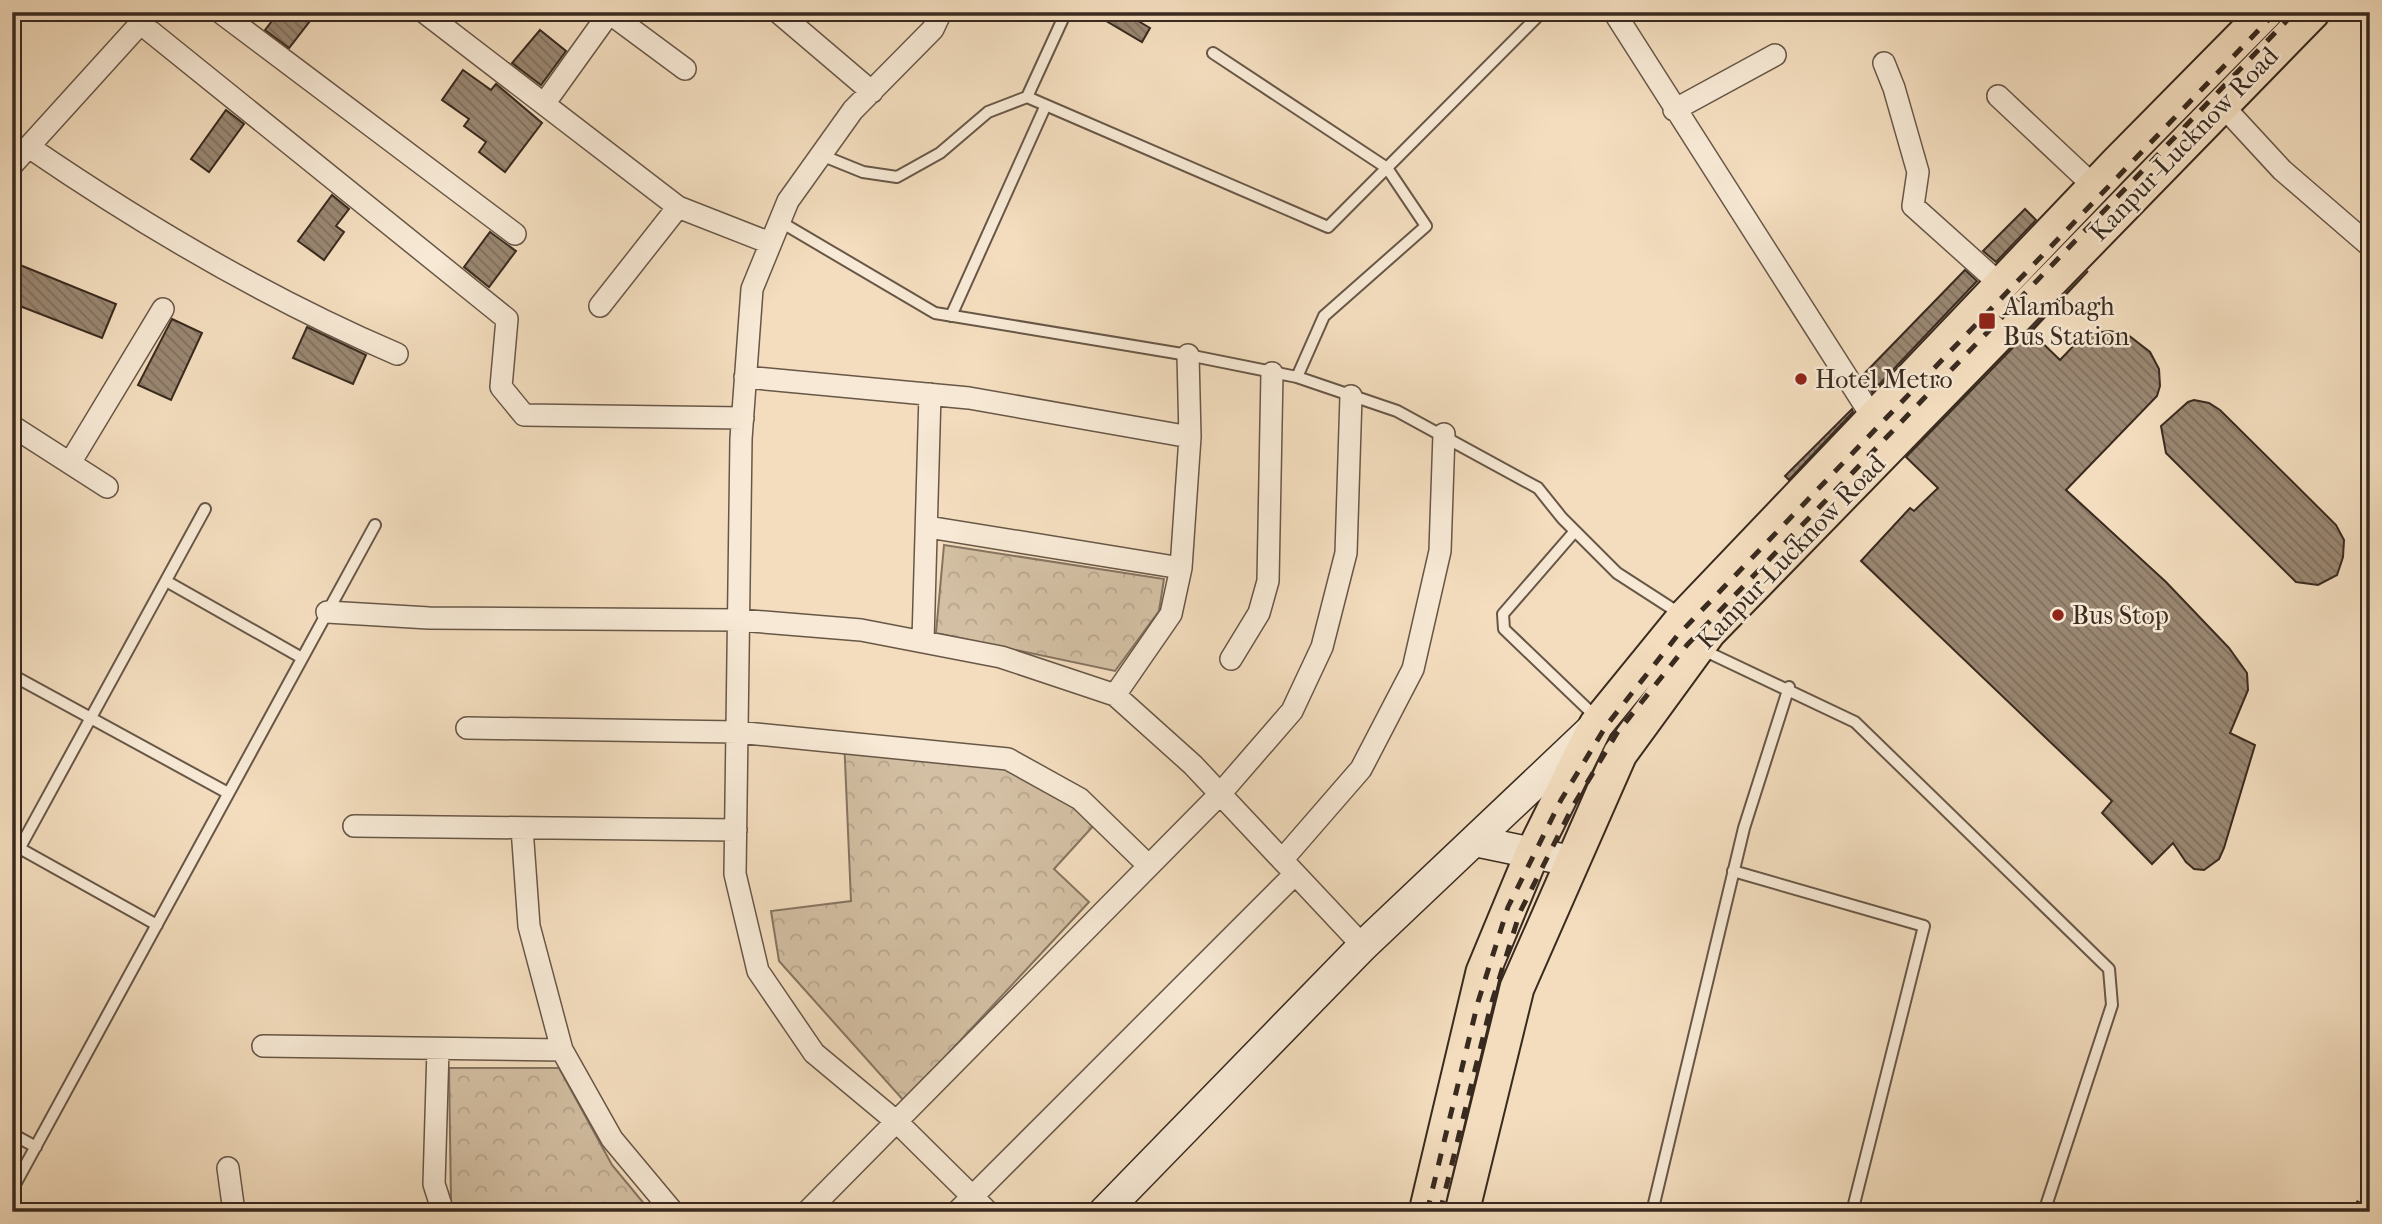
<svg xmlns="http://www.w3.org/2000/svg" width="2382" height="1224" font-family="'IM FELL French Canon',serif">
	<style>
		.forest { fill: url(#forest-crowns); stroke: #867461; stroke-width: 2 }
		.building { fill: url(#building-back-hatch); stroke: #392a1f; stroke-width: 2 }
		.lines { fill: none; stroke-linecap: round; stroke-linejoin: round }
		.lane-casing { stroke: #685747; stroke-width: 14 }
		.street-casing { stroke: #685747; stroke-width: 24 }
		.secondary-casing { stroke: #392a1f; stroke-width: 33 }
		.primary-casing { stroke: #392a1f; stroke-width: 37 }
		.lane { stroke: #f7e9d5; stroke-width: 10 }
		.street { stroke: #f7e9d5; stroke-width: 21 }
		.secondary { stroke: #f7e9d5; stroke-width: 30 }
		.primary { stroke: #f3ddbe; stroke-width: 33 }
		.rail { stroke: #392a1f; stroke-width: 5; stroke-dasharray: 12 12; stroke-linecap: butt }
		.poi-dot { fill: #8f2418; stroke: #f7e9d5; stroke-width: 2.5 }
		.labels { text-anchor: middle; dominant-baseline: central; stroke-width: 5; stroke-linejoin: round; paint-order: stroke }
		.street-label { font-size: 26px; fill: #392a1f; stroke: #f7e9d5 }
		.poi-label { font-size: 26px; fill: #392a1f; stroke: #f7e9d5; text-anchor: start }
	</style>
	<defs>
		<pattern id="forest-crowns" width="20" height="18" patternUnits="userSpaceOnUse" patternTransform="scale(1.75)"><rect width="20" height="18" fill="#d3bfa3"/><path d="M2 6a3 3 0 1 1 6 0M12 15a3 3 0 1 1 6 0" fill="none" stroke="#b6a48c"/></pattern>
		<pattern id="building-back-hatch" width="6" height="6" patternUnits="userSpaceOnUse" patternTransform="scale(1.75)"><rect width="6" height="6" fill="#9a8772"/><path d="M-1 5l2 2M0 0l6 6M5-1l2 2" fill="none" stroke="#7f6f5d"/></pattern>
	</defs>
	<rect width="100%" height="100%" fill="#f3ddbe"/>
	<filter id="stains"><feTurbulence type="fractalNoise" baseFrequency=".00286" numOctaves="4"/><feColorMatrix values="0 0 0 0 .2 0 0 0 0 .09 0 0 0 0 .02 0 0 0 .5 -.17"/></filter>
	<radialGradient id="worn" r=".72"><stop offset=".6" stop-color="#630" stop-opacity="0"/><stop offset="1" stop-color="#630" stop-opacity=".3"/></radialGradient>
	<path class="forest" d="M944,545L1164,579L1159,611L1115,671L936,633Z
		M844,738L1041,775L1095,824L1054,869L1089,902L904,1101L779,961L771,911L851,901Z
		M449,1068H559L612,1165L651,1212H456L451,1202Z"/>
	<path class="building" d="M279,12H317L289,48L265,30Z
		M1091,12H1123L1150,28L1142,42Z
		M540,30L566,51L541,85L512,63Z
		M463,70L491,90L496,84L542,123L505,172L479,152L486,142L464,126L469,119L442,100Z
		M226,110L244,124L209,172L191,159Z
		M332,195L349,209L336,226L344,232L324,260L298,241Z
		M2025,209L2036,220L1996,262L1983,251Z
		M490,232L516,251L489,287L464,267Z
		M20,265L116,304L102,338L12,303V284Z
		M1965,270L1977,281L1872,392L1862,376Z
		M2088,271L2031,332L2060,360L2079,340L2092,333L2110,331L2128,335L2150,352L2159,369L2160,386L2157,396L2066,490L2166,582L2229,648L2247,673L2248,690L2230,733L2255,745L2224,848L2219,859L2204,870L2194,869L2186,862L2173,843L2152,864L2102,813L2112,801L1861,561L1910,508L1914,511L1938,488L1906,457Z
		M172,319L202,333L171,400L138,385Z
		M307,327L366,355L353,384L293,358Z
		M2194,400L2209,403L2220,410L2336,525L2344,540L2343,557L2337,575L2318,585L2296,582L2166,453L2161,426L2188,402Z
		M1852,409L1853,412L1789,480L1785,476Z"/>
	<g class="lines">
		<g class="lane-casing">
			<path id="lane" d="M1213,53L1387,168L1426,226L1324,316L1297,377
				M1027,97L1328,227L1542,12
				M821,155L863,172L897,177L940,153L988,112L1027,97L1066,12
				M779,221L935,313L1188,355L1297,377L1397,411L1538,488L1562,518L1617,573L1682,615
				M951,316L1045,107
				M1575,531L1503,614L1504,629L1598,719
				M166,581L302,658
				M1701,649L1855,722L2109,969L2112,1005L2044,1212
				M12,675L228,793
				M12,844L157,925
				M12,862L205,509
				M1733,871L1924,926L1852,1212
				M12,1134L36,1147
				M12,1190L375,525
				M1652,1212L1744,828L1789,687"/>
		</g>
		<g class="street-casing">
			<path id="street" d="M220,12L515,234
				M424,12L678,207L770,243
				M608,12L685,69
				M778,12L872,92
				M941,12L933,29L853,110L788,201L752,289L741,439L735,874L758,971L814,1053L898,1123L988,1212
				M1614,12L1873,418
				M140,23L507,319L501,387L524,415L743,418
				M1884,63L1894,88L1918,172L1913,206L2001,285
				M1998,96L2096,188
				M544,104L610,12
				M2222,105L2282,170L2370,246
				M1674,110L1775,55
				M29,147C146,227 266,298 397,354
				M12,165L149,14
				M600,306L678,207
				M745,377L969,398L1190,437
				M12,426L107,487
				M70,463L163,309
				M928,527L1181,568
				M327,612L429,618L739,620L861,630L1001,657L1115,695L1193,765L1363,946
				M923,641L930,394
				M1231,659L1259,613L1268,581L1272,373
				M1115,695L1171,614L1181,568L1190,437L1188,355
				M467,728L737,732L1008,759L1080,799L1149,866
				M354,826L736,830
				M522,828L529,926L562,1050L612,1139L673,1212
				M1282,860L1361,769L1413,669L1440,551L1444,434
				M263,1046L562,1050
				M438,1049L434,1184L443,1212
				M228,1168L234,1212
				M807,1212L1220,794L1292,711L1322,647L1346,553L1351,396
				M957,1212L1295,874"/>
		</g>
		<g class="secondary-casing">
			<path id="secondary" d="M1475,841L1571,861
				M1104,1212L1363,946L1591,730"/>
		</g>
		<g class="primary-casing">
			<path id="primary" d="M1426,1212L1483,972L1532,854L1596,725L1684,617L2117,163L2266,12
				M1462,1212L1517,988L1620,754L1709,632L2313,12"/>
		</g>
		<use href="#lane" class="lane"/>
		<use href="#street" class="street"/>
		<use href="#secondary" class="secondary"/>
		<use href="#primary" class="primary"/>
		<path class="rail" d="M1427,1212L1478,1002L1508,907L1561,800L1606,726L1677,636L2276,12
			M1440,1212L1491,1005L1520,912L1573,806L1617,733L1687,645L2295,12
			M2354,1212L2370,1178
			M2369,1212L2370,1211"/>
	</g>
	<g class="poi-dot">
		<rect x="1978" y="312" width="18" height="18" rx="3.5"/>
		<circle cx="1801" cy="379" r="7"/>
		<circle cx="2058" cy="615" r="7"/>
	</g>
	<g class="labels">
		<g class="street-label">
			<text transform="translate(2184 144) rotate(-46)">Kanpur-Lucknow Road</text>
			<text transform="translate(1791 552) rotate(-46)">Kanpur-Lucknow Road</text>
		</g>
		<g class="poi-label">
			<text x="2003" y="306">Alambagh<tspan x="2003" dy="30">Bus Station</tspan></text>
			<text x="1815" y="379">Hotel Metro</text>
			<text x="2072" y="615">Bus Stop</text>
		</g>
	</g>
	<rect width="2382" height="1224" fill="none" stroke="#f3ddbe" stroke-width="42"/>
	<rect x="14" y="14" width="2354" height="1196" fill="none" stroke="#392a1f" stroke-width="3.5"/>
	<rect x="21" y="21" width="2340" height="1182" fill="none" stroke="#392a1f" stroke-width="2"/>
	<rect width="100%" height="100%" filter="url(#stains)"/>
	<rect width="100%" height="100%" fill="url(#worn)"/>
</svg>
